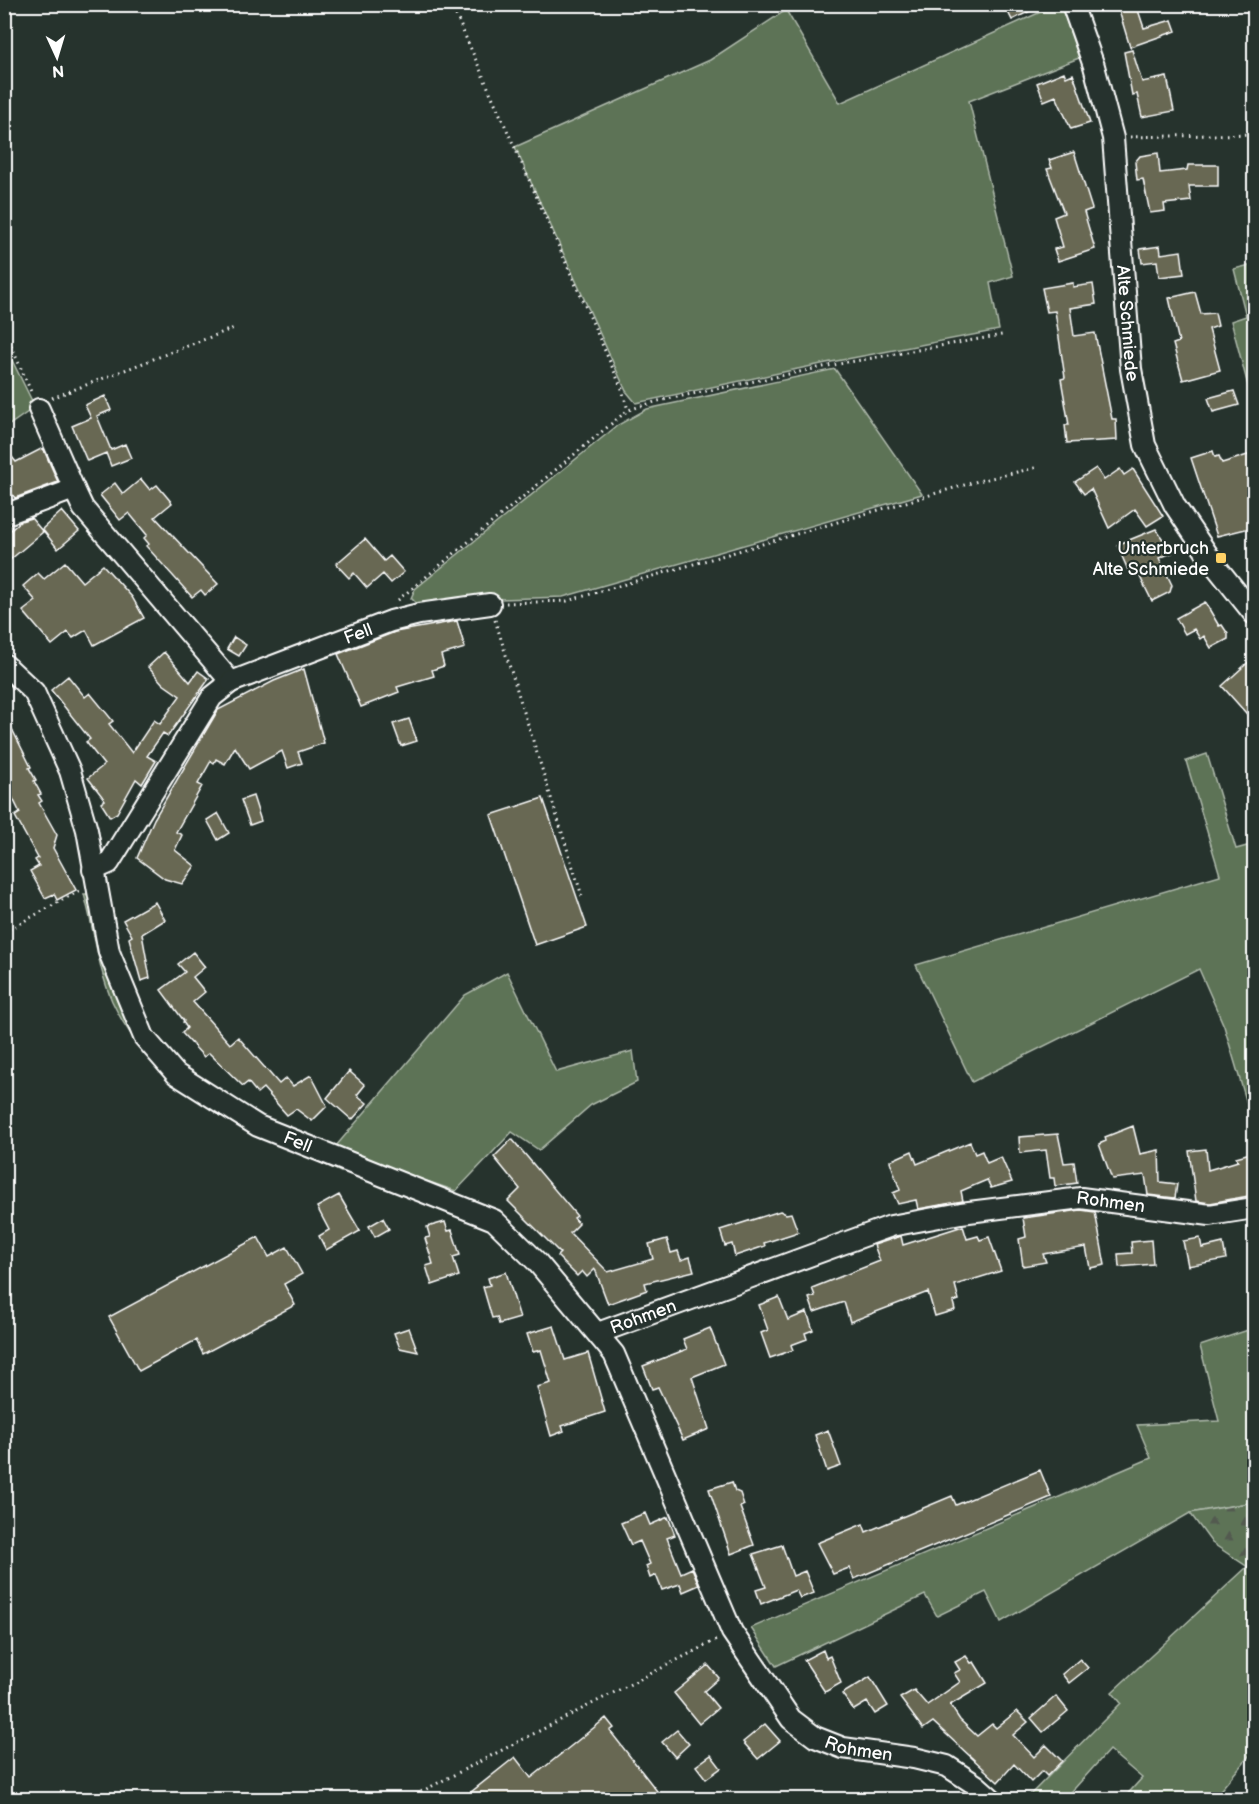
<svg xmlns="http://www.w3.org/2000/svg" width="1259" height="1804" font-family="'Balsamiq Sans',sans-serif">
	<style>
		.grass { fill: #5d7357; stroke: #aeb9ab; stroke-width: 1.5 }
		.forest { fill: url(#forest-firs); stroke: #aeb9ab; stroke-width: 1.5 }
		.building { fill: #686853; stroke: #fff; stroke-width: 1.5 }
		.lines { fill: none; stroke-linecap: round; stroke-linejoin: round }
		.minor-casing { stroke: #fff; stroke-width: 24 }
		.path { stroke: #fff; stroke-width: 3; stroke-dasharray: 1.5 4.5; stroke-linecap: butt }
		.minor { stroke: #26332d; stroke-width: 20 }
		.poi-dot { fill: #ffd166; stroke: #26332d; stroke-width: 2 }
		.labels { text-anchor: middle; dominant-baseline: central; stroke-width: 4.5; stroke-linejoin: round; paint-order: stroke }
		.street-label { font-size: 18px; fill: #fff; stroke: #26332d }
		.poi-label { font-size: 18px; fill: #fff; stroke: #26332d; text-anchor: end }
	</style>
	<defs>
		<pattern id="forest-firs" width="22" height="20" patternUnits="userSpaceOnUse" patternTransform="scale(1.5)"><rect width="22" height="20" fill="#5d7357"/><path d="M5 1l3.5 6h-7zM16 11l3.5 6h-7z" fill="#525a50"/></pattern>
	</defs>
	<rect width="100%" height="100%" fill="#26332d"/>
	<filter id="ink" filterUnits="userSpaceOnUse"><feTurbulence type="fractalNoise" baseFrequency=".0167" numOctaves="2"/><feDisplacementMap in="SourceGraphic" scale="12" xChannelSelector="R" yChannelSelector="G"/><feConvolveMatrix kernelMatrix="1 2 1 2 8 2 1 2 1" color-interpolation-filters="sRGB"/></filter>
	<g filter="url(#ink)">
		<path class="grass" d="M1056,5H1061L1079,58L969,101L1013,276L990,283L999,330L826,363L636,403L626,391L515,147L710,60L786,10L840,103Z
			M1254,264V400L1252,401L1231,321L1246,316L1234,269Z
			M4,344L35,407L5,428H4Z
			M835,369L922,494L563,597L464,600L419,606L411,598L415,589L618,425L647,409Z
			M1207,754L1236,849L1254,844V1127L1224,1026L1199,969L972,1082L916,965L1220,875L1186,761Z
			M84,894H89L160,1058L348,1169L341,1172C252,1131 156,1097 112,1001C98,968 94,929 84,894Z
			M507,972L556,1072L633,1051L637,1082L591,1105L539,1150L512,1132L456,1191L364,1160L336,1146L465,995Z
			M1254,1328V1502L1190,1513L1001,1622L986,1592L937,1616L925,1595L776,1666L751,1628L1151,1458L1137,1425L1219,1421L1200,1346Z
			M1248,1513H1254V1750L1213,1799H1123L1142,1778L1109,1750L1065,1799L1025,1800L1121,1703L1112,1692L1247,1567Z"/>
		<path class="forest" d="M1254,1502V1513H1248V1567L1212,1543L1190,1513Z"/>
		<path class="building" d="M1004,4H1044L1012,20Z
			M1117,4H1136L1144,28L1172,20L1176,31L1130,47Z
			M1132,50L1142,82L1167,77L1174,111L1142,117L1137,94L1132,95L1124,52Z
			M1064,72L1066,77L1073,74L1090,123L1071,129L1056,96L1044,101L1037,83Z
			M1074,152L1092,209L1084,212L1095,249L1058,261L1054,249L1063,247L1054,217L1064,213L1047,169L1052,168L1049,160Z
			M1158,153L1160,173L1187,170L1188,165H1218V186H1189L1191,201L1164,204L1165,211L1150,213L1143,179L1137,180L1135,162L1140,156Z
			M1160,246L1161,254L1181,251L1184,274L1159,277L1157,261L1142,263L1140,249Z
			M1073,283V287L1093,284L1096,304L1070,308L1074,336L1095,333L1112,419H1116L1117,440L1067,443L1065,425H1069L1061,379L1065,378L1055,311L1047,312L1042,288Z
			M1195,292L1201,314L1215,313L1218,326L1209,329L1220,370L1183,380L1173,344L1179,342L1169,298Z
			M1234,391L1239,405L1213,412L1208,398Z
			M105,396L111,410L97,416L111,450L125,444L131,458L111,466L106,453L87,461L72,426L91,418L85,405Z
			M4,447L16,462L43,448L58,482L15,498L4,484Z
			M1213,451L1215,457L1219,456L1222,463L1254,453V527L1217,536L1191,458Z
			M1096,468L1104,480L1120,469L1124,475L1133,469L1163,516L1147,526L1135,509L1109,528L1091,489L1084,494L1075,482Z
			M141,479L150,490L157,485L172,503L155,517L218,584L205,595L201,590L192,597L146,546L149,544L144,538L147,535L129,513L120,520L100,495L115,483L123,494Z
			M62,511L79,531L58,549L42,529Z
			M31,518L43,532L4,565V536L21,521Z
			M1156,529L1172,553L1159,558L1172,585L1170,592L1152,601L1135,567L1128,570L1117,545Z
			M365,539L384,561L390,556L404,572L391,583L383,574L367,588L354,573L349,578L336,564Z
			M65,562L82,582L103,565L132,597L144,618L94,645L86,630L73,638L68,632L52,645L23,611L36,601L23,586L38,573L44,579Z
			M1205,602L1219,626L1222,625L1228,634V639L1211,648L1204,636L1200,639L1194,629L1185,634L1176,618Z
			M457,621L465,648L441,655L444,666L432,670L434,676L397,687L399,692L361,707L338,654L395,632Z
			M234,637L246,645L239,656L227,649Z
			M164,652L190,682L198,671L209,679L168,736L163,733L147,756L156,761L142,784L136,779L117,813L110,817L101,803L105,800L88,778L104,765L86,742L90,739L51,690L68,676L85,697L90,693L113,721L109,724L132,753L154,720L160,724L180,696L163,684L148,667Z
			M1254,657V722L1222,686Z
			M304,669L324,743L298,752L302,763L288,768L282,751L249,769L235,747L225,764L216,759L214,763L211,761L198,784L202,786L176,832L182,835L175,850L195,866L182,884L165,879L137,858L154,819L218,710L274,681Z
			M4,713L31,767L29,768L36,780L34,781L41,794L38,795L42,801L39,803L57,835L53,848L76,890L57,900L54,894L45,898L30,871L39,866L35,860L38,858L15,816L20,813L4,780Z
			M409,719L417,741L401,746L393,724Z
			M253,796L261,821L250,825L241,800Z
			M543,798L587,927L535,945L491,815Z
			M218,813L229,833L218,840L207,820Z
			M155,902L165,920L142,934L150,978L141,981L129,938L132,936L123,920Z
			M193,952L205,967L193,977L205,992L193,1002L230,1044L238,1037L279,1084L286,1078L293,1086L311,1075L327,1106L312,1121L296,1109L287,1115L263,1088L257,1093L248,1082L243,1086L209,1053L204,1057L182,1033L187,1028L183,1022L184,1021L161,990L185,972L178,964Z
			M349,1071L365,1085L357,1095L367,1103L352,1120L327,1098Z
			M1133,1126L1140,1154L1159,1150L1160,1182L1177,1184L1175,1198L1148,1195L1145,1175L1112,1179L1099,1144L1106,1141L1105,1137Z
			M1058,1134L1064,1163L1074,1162L1077,1183L1055,1186L1054,1178H1050L1046,1150L1020,1153L1019,1137Z
			M512,1139L577,1216L574,1218L579,1224L570,1233L608,1272L653,1259L649,1244L667,1239L671,1253L678,1251L681,1260L690,1257L694,1271L645,1283L647,1290L608,1304L595,1269L587,1277L582,1271L577,1276L557,1256L560,1253L508,1201L520,1189L494,1157Z
			M970,1142L975,1154L982,1151L987,1163L1001,1157L1012,1182L991,1188L987,1180L961,1191L963,1201L918,1209L916,1200L898,1204L893,1193L900,1190L890,1161L912,1151L917,1164Z
			M1206,1149L1208,1170L1238,1161L1236,1157L1254,1152V1195L1210,1203L1196,1201L1189,1151Z
			M339,1195L360,1231L326,1250L319,1236L329,1230L317,1207Z
			M1081,1210L1095,1212L1105,1265L1090,1268L1086,1247L1043,1254L1046,1262L1023,1266L1019,1239L1026,1237L1023,1218Z
			M780,1211L786,1214L791,1213L798,1232L764,1243L765,1246L735,1256L732,1244L725,1246L720,1230Z
			M383,1218L389,1229L375,1237L369,1226Z
			M445,1222L448,1231L452,1230L460,1255L453,1257L459,1276L432,1285L426,1266L433,1264L425,1238L430,1237L427,1227Z
			M963,1226L967,1239L978,1236L980,1240L989,1237L1001,1271L955,1285L959,1300L953,1302L955,1310L935,1316L928,1292L850,1322L844,1302L814,1312L809,1298L815,1296L812,1288L880,1261L874,1245L901,1236L903,1245Z
			M258,1237L269,1257L287,1247L302,1274L284,1284L295,1305L203,1354L196,1340L139,1371L109,1317Z
			M1200,1238L1202,1248L1223,1243L1226,1259L1188,1266L1183,1241Z
			M1151,1240L1153,1264L1119,1267L1118,1254L1132,1253L1131,1242Z
			M506,1272L520,1318L499,1324L497,1317L492,1318L483,1287L490,1285L488,1278Z
			M779,1297L788,1320L807,1312L813,1330L805,1333L807,1339L791,1345L793,1350L770,1358L761,1333L768,1330L759,1305Z
			M554,1326L565,1360L588,1353L605,1412L562,1426L564,1431L551,1436L537,1387L551,1383L541,1350L533,1352L527,1334Z
			M409,1328L418,1352L400,1348L394,1333Z
			M710,1328L724,1364L692,1377L709,1429L683,1440L658,1387L652,1389L643,1366L687,1349L683,1339Z
			M828,1430L841,1466L827,1471L815,1435Z
			M1040,1470L1051,1497L854,1579L849,1568L833,1574L817,1543L863,1524L866,1532L952,1496L956,1505Z
			M732,1482L735,1491L740,1493L744,1505L740,1507L754,1545L731,1554L709,1489Z
			M645,1513L650,1525L668,1517L675,1535L667,1538L681,1573L692,1568L699,1585L683,1592L680,1584L662,1590L656,1575L650,1578L646,1566L650,1564L640,1541L631,1545L621,1523Z
			M782,1545L793,1576L805,1571L814,1593L800,1598L796,1590L761,1604L756,1590L766,1587L753,1554Z
			M823,1650L826,1658L830,1656L841,1683L825,1692L804,1660Z
			M966,1656L971,1663L974,1662L987,1683L950,1705L960,1720L977,1736L992,1724L996,1728L1017,1711L1028,1722L1013,1735L1034,1757L1046,1745L1062,1761L1047,1776L1042,1771L1031,1782L1014,1764L998,1782L933,1722L923,1729L900,1698L914,1690L927,1705L960,1682L954,1673L960,1670L955,1662Z
			M1080,1659L1088,1668L1069,1683L1062,1674Z
			M708,1665L719,1678L704,1691L718,1708L699,1724L674,1693Z
			M870,1677L888,1706L875,1714L867,1702L854,1710L842,1694Z
			M1056,1696L1068,1711L1043,1732L1031,1718Z
			M606,1718L614,1728L610,1731L664,1800H461L515,1757L531,1778Z
			M765,1724L780,1741L758,1759L743,1742Z
			M677,1730L689,1744L675,1757L662,1742Z
			M711,1755L721,1768L706,1779L696,1766Z"/>
		<g class="lines">
			<g class="minor-casing">
				<g id="minor">
					<path id="s1" d="M1072,4L1094,66L1113,138L1131,369L1145,445L1175,506L1214,564L1254,614"/>
					<path d="M39,409L74,489"/>
					<path d="M4,515L74,489L83,508L231,682L212,697L109,863L93,870"/>
					<path id="s2" d="M4,664L34,692L70,771L87,830L109,952L144,1037L176,1074L258,1126L494,1220L537,1262L614,1354L732,1632L791,1719L815,1737L843,1748L914,1758L947,1766L976,1785L993,1800"/>
					<path id="s3" d="M231,682L391,621L419,614L490,604"/>
					<path id="s4" d="M598,1333L891,1226L961,1213L1081,1198L1210,1215L1254,1208"/>
				</g>
			</g>
			<path class="path" d="M451,4L622,389L628,410
				M1130,137L1254,134
				M4,329L32,394
				M52,398L234,328
				M398,600L628,410L658,401L833,365L1002,335
				M506,603L567,601L978,481L1039,467
				M495,620L582,896
				M4,932L81,890
				M405,1800L718,1639"/>
			<use href="#minor" class="minor"/>
		</g>
	</g>
	<rect class="poi-dot" x="1215" y="552" width="12" height="12" rx="3"/>
	<g class="labels">
		<g class="street-label">
			<text stroke="none"><textPath href="#s1" startOffset="326">Alte Schmiede</textPath></text>
			<text stroke="none"><textPath href="#s3" startOffset="136">Fell</textPath></text>
			<text stroke="none"><textPath href="#s2" startOffset="594">Fell</textPath></text>
			<text stroke="none"><textPath href="#s4" startOffset="534">Rohmen</textPath></text>
			<text stroke="none"><textPath href="#s4" startOffset="48">Rohmen</textPath></text>
			<text stroke="none"><textPath href="#s2" startOffset="1468">Rohmen</textPath></text>
		</g>
		<g class="poi-label">
			<text x="1209" y="548">Unterbruch<tspan x="1209" dy="21">Alte Schmiede</tspan></text>
		</g>
	</g>
	<rect width="1259" height="1804" fill="none" stroke="#26332d" stroke-width="24"/>
	<rect x="12" y="12" width="1235" height="1780" fill="none" stroke="#fff" stroke-width="2" filter="url(#ink)"/>
	<g transform="translate(57 57) rotate(176)" stroke="#26332d" stroke-width="4.5" paint-order="stroke">
	<path d="M0-4.5L10 22L0 15L-10 22Z" fill="#ffffff"/>
	<text y="-9" font-size="16" font-weight="bold" text-anchor="middle" fill="#ffffff">N</text>
	</g>
</svg>
